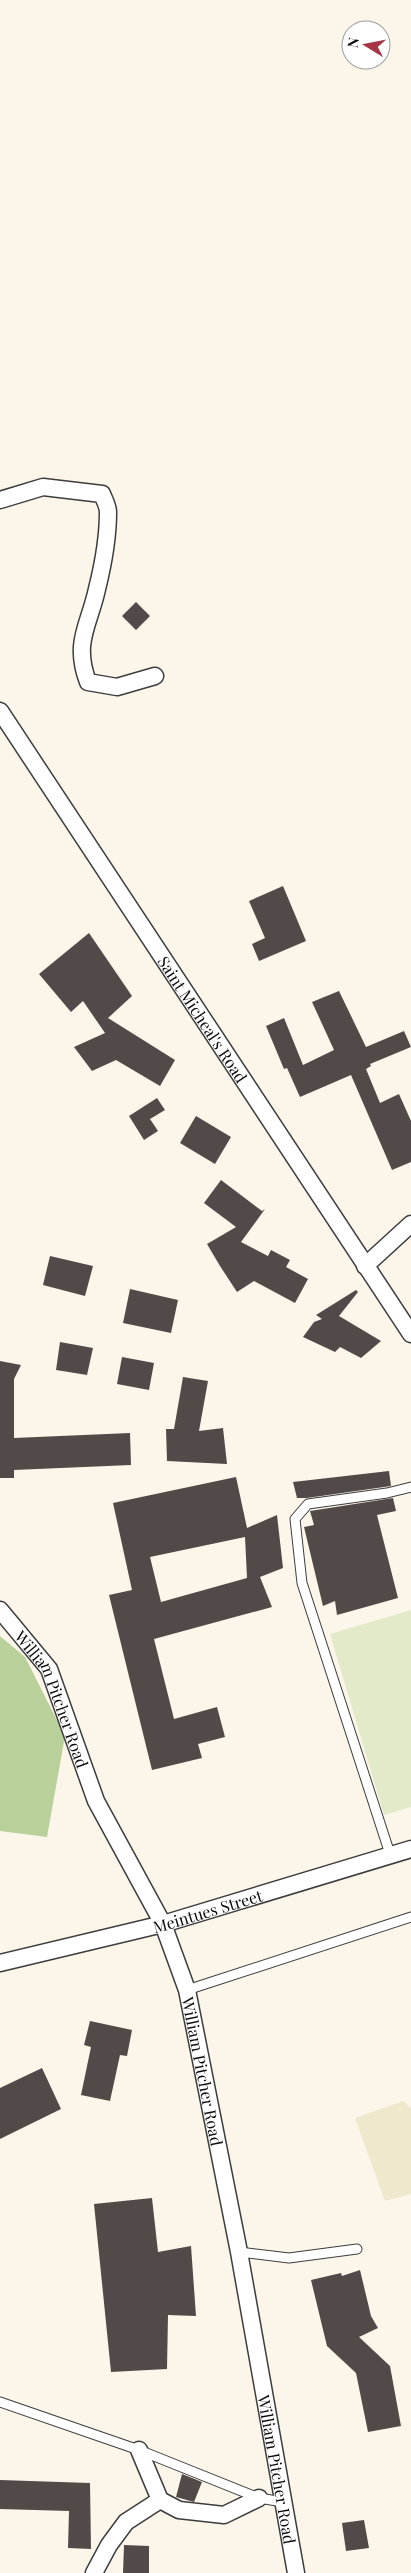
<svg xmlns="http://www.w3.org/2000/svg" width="411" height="2573" font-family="'Playfair Display',serif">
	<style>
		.farmland { fill: #eee8cd }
		.forest { fill: #b9d09a }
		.pitch { fill: #e2eac9 }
		.building { fill: #514a48; fill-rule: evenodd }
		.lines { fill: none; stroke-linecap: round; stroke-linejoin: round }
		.service-casing { stroke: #3d3d3d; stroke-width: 11 }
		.minor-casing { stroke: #3d3d3d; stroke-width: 19 }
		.service { stroke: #fff; stroke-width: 9 }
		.minor { stroke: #fff; stroke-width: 16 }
		.labels { text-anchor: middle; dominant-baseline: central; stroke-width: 5; stroke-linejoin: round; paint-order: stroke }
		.street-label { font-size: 16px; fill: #0a0a0a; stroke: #fff }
	</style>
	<rect width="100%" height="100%" fill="#fcf6ea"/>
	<path class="farmland" d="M403,2101L411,2108V2194L385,2201L355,2118Z"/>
	<path class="forest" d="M0,1636L25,1657L65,1736L47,1837L0,1831Z"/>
	<path class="pitch" d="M411,1610V1807L384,1815L330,1634Z"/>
	<path class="building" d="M136,602L150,616L136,630L122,616Z
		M283,886L306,941L259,961L252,944L265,938L249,901Z
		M89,933L132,996L108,1018L175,1060L160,1086L116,1060L92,1071L74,1047L105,1033L83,1001L71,1012L39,974Z
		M339,991L366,1047L404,1031L411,1047L370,1064L371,1066L366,1069L380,1103L399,1094L411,1121V1162L392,1170L351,1075L300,1097L287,1068L284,1069L266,1026L284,1018L303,1065L334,1050L312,1002Z
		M157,1098L165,1110L150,1119L158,1131L144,1140L129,1116Z
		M196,1116L231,1137L215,1164L180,1143Z
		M221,1180L262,1211L265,1209L241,1242L268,1256L271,1250L290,1260L286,1267L308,1279L295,1303L254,1281L237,1292L220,1266L207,1244L236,1227L204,1203Z
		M50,1256L93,1266L85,1296L43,1285Z
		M130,1289L178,1300L171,1333L123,1323Z
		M356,1290L358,1292L339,1316L381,1341L361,1358L340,1347L335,1352L303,1337L314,1322L322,1319L316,1315Z
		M60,1342L93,1348L87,1375L56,1370Z
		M122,1357L154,1363L149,1390L117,1384Z
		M0,1361L21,1365L14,1379V1438L130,1433L131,1465L14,1470V1478H0Z
		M183,1377L208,1381L199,1431L223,1428L227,1464L167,1461L166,1429H174Z
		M389,1471L391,1486L307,1498H297L293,1482Z
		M236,1477L247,1528L277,1515L283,1568L260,1577L272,1607L154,1639L174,1719L217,1707L225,1737L198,1744L202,1758L152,1770L109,1595L132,1590L113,1503ZM245,1537L247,1578L161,1602L150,1557Z
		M393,1498L396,1511L377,1515L398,1598L337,1615L335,1601L323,1606L304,1527L314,1525L310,1511Z
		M90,2021L132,2030L127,2056L120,2055L110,2101L81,2095L91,2047L84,2045Z
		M42,2068L61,2109L0,2139V2088Z
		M152,2198L158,2252L191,2246L196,2316L168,2315L167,2369L111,2372L94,2204Z
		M360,2270L371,2316L378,2328L359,2337L390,2366L401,2426L368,2432L356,2373L327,2346L311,2280L341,2273L342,2276Z
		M182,2474L202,2482L194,2502L176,2497Z
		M0,2480L90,2483L91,2549L68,2548L69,2511L0,2509Z
		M364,2520L369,2548L346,2551L342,2523Z
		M124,2545L149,2546V2573H123Z"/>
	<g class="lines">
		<g class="service-casing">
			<path id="service" d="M390,1854L302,1583L295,1519L308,1504L387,1493L411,1487
				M187,1990L411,1917
				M239,2252L289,2258L357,2249
				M0,2402L139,2450L259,2498L283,2502"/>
		</g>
		<g class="minor-casing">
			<g id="minor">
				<path d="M0,500L43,487L102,494C104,499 108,506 108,512C108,536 103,565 97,589C89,626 73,642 88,682L117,687L155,676"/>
				<path id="s1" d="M0,711L411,1334"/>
				<path d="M365,1266L411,1224"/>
				<path id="s2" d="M0,1610L49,1669L96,1801L163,1924L187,1990L239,2252L296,2573"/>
				<path id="s3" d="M0,1963L163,1924L411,1849"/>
				<path d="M139,2450L160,2500L179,2510L224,2515L259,2498"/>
				<path d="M94,2573L109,2545L126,2522L160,2500"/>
			</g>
		</g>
		<use href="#service" class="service"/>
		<use href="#minor" class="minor"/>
	</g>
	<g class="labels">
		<g class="street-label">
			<text stroke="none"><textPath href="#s1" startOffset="369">Saint Micheal's Road</textPath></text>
			<text stroke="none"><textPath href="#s2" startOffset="105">William Pitcher Road</textPath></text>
			<text stroke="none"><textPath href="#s3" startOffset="214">Meintues Street</textPath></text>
			<text stroke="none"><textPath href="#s2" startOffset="510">William Pitcher Road</textPath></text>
			<text stroke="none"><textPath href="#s2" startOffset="915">William Pitcher Road</textPath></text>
		</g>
	</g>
	<g transform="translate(366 45) rotate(280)"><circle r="24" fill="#ffffff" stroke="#9d9d9d"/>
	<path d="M0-4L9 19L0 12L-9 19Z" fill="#a63548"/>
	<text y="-8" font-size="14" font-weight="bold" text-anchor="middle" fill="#0a0a0a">N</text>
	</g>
</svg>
